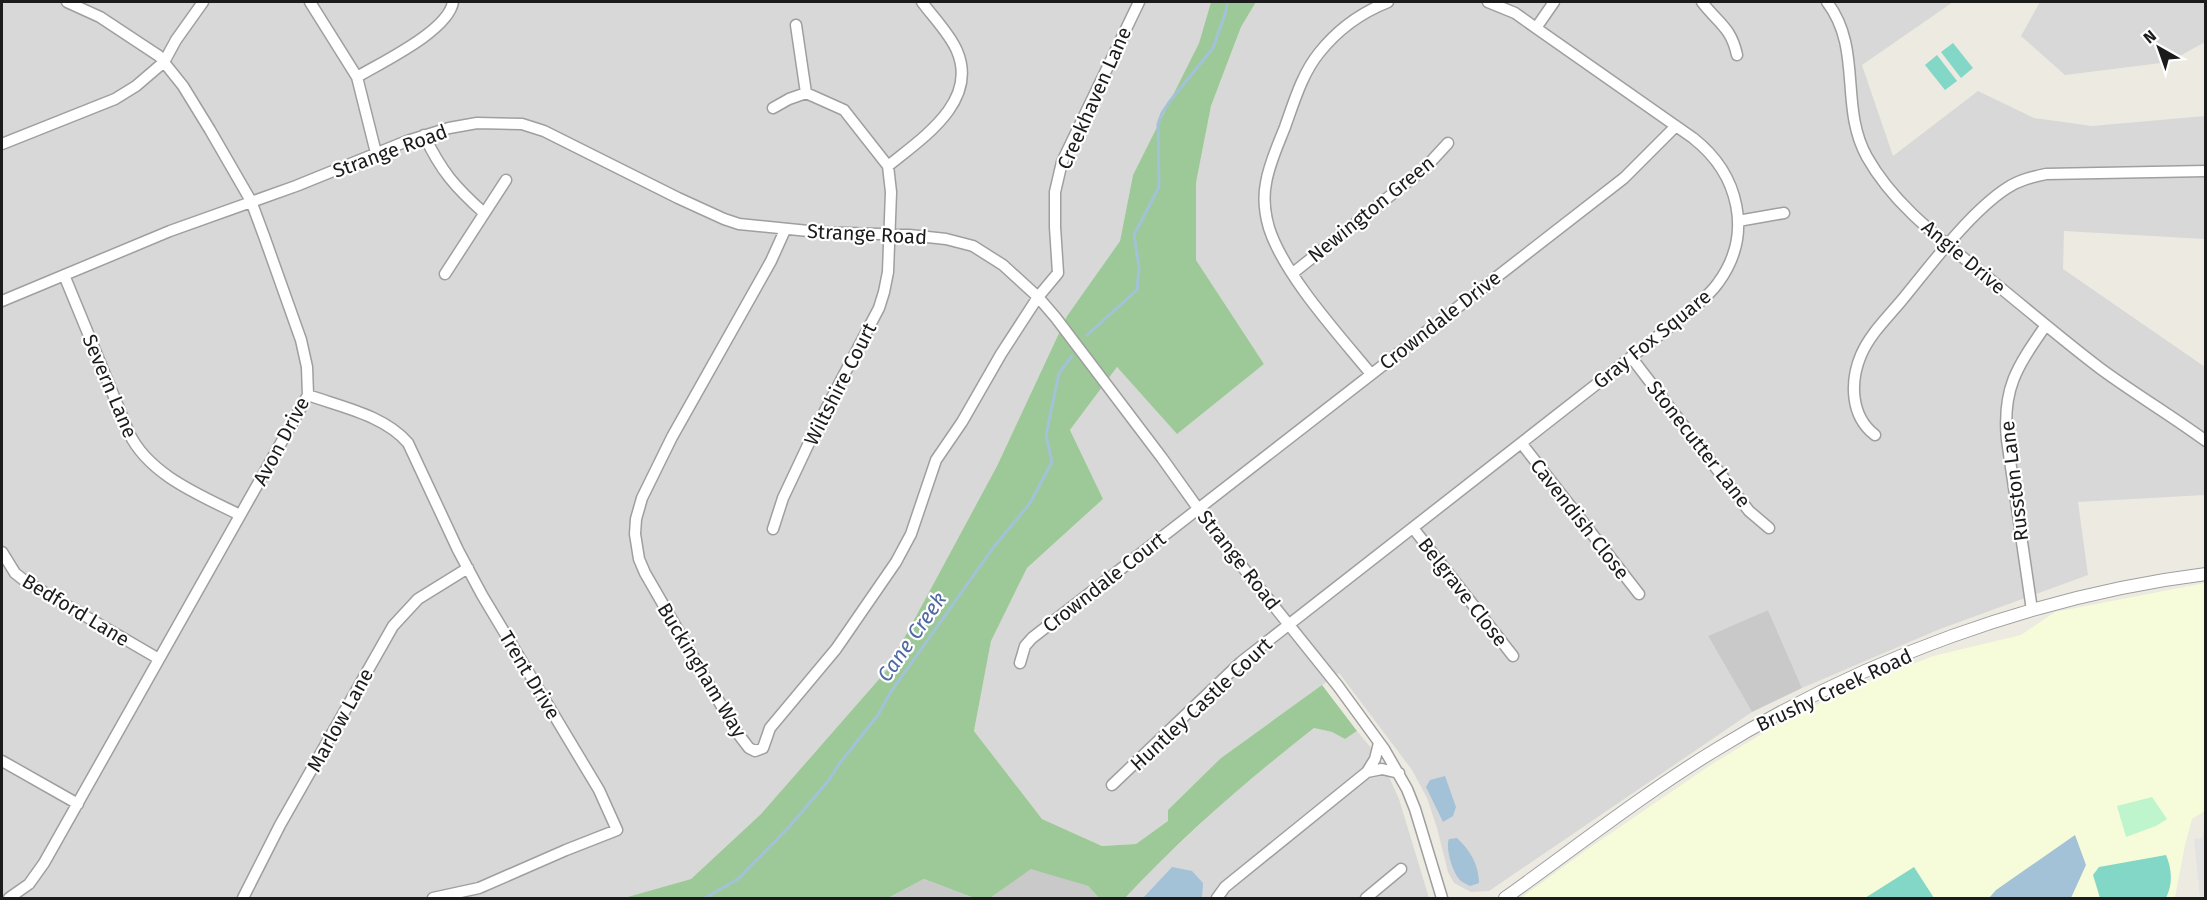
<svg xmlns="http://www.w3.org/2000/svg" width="2207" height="900" font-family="'Fira Sans',sans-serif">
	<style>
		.residential { fill: #d9d8d8 }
		.education { fill: #f6fcd9 }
		.religious { fill: #c9c9c9 }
		.forest { fill: #9dc998 }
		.park { fill: #bff5cd }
		.pitch { fill: #83d7c6 }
		.parking { fill: #e3e3e3 }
		.water { fill: #a3c2d7 }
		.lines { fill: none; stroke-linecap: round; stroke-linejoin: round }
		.stream { stroke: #a3c2d7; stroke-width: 3 }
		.minor-casing { stroke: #9f9f9f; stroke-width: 13 }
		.tertiary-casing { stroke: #9f9f9f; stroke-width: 14 }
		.minor { stroke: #fff; stroke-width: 10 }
		.tertiary { stroke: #fff; stroke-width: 12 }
		.labels { text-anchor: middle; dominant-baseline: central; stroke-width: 4.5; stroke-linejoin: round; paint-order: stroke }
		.street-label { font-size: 20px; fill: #1b1b1b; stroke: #fff }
		.water-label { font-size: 21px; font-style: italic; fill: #4f69a3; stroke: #fff }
	</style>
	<rect width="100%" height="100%" fill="#eceae1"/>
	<path class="residential" d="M2,2H1211L1199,43L1133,175L1120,241L1067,316L997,466L887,670L761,814L691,879L624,898H2Z
		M1256,2H1953L1862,65L1893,156L1978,91L2034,118L2092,126L2205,116V239L2064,231L2063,269L2205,367V495L2078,502L2088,575L1940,629L1802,688L1768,610L1708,636L1752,712L1489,891L1471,892L1454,883L1448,872L1437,828L1427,798L1412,770L1339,673L1221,758L1169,821L1136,844L1102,846L1042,819L974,731L991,640L1027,568L1103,499L1070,430L1117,367L1177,433L1264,364L1196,260V183L1211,106L1241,27Z
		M2040,2H2205V42L2169,62L2065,75L2021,36Z
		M1314,728L1332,732L1345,739L1357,731L1372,749L1389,777L1399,799L1429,898H1125L1158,864L1218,807L1263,768Z"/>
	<path class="education" d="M2205,583V811L2192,819L2185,845L2175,898H1521L1585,851L1709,766L1770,729L1841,692L1933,656L2021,635L2055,612Z"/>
	<path class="religious" d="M1768,610L1802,688L1752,712L1708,636Z
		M1031,868L1088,886L1099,898H990Z
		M924,879L974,898H888Z"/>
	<path class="forest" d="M1211,2H1256L1241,27L1211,106L1196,183V260L1264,364L1177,434L1117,367L1070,430L1103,499L1027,568L991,641L974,731L1042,819L1102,846L1136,844L1168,821V810L1221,758L1322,685L1357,731L1345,739L1332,732L1314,728C1247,780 1183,836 1125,898H1099L1088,886L1031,869L990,898H974L924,879L888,898H624L691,879L761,814L887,670L997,466L1067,316L1120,241L1133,175L1199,43Z"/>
	<path class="park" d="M2152,797L2167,819L2156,826L2126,837L2117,806Z"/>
	<path class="pitch" d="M1953,43L1973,68L1961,78L1941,52Z
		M1937,55L1957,81L1945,90L1925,65Z
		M2166,855C2172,869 2173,884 2166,898H2100L2093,875L2099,867Z
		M1914,867L1934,898H1865Z"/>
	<path class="parking" d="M2205,825V898H2200L2194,839L2202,838Z"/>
	<path class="water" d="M1445,776L1456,807L1453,816L1443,822L1426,787L1430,780Z
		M2075,835L2086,865L2071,898H1989L1996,890Z
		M1457,838C1470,850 1479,865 1479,883L1470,886C1467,884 1463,883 1461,881C1453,874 1445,848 1449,839Z
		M1172,867L1192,871L1203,883L1202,898H1143Z"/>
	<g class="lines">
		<path class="stream" d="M1087,335L1137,290L1139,267L1134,235L1159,187L1158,124L1162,113L1170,101L1213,48L1226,11L1227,2
			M705,898L738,879L790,826L829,780L839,764L878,715L890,693L993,548L1030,503L1052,462L1046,435L1059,373L1072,356"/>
		<g class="minor-casing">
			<path id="minor" d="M310,2L357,77L376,153
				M1702,2C1718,23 1731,27 1737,55
				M1827,2C1863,49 1839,107 1867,157C1894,205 1939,238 1981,272C2021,304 2060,338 2101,369C2135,394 2172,416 2206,441
				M796,25L806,93
				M1536,28L1554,2
				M357,77C382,62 448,31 453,2
				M424,135C441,171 455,187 484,213
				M2,144L115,99L136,86L164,62L176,40L203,2
				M888,166C921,139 979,102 957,51C950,34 933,17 922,2
				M1738,221L1784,213
				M785,230L771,261L672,437L642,498L636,519L635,534L639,559L645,573L736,731L749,748L755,751L763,748L770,728L836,649L896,562L911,534L936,460L962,422L1001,354L1038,297L1058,273L1055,227V192L1062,162L1139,2
				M1293,273L1425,168L1448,143
				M445,274L506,180
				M64,275L129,433C149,475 200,495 240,515
				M2,301L170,231L296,186L407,141L449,128L477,123L522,124L544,131L678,198L724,219L739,224L818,232L909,235L946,239L973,246L1003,265L1038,297L1056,318L1162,458L1217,535L1338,686L1384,749L1407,789L1415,809L1442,898
				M1631,357L1749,511L1769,528
				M1371,374C1339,335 1284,275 1269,228C1265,214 1263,198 1266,183C1269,164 1278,145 1285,127C1294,102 1302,74 1319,53C1338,29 1360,13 1388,2
				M308,395C341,407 384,415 408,443L458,550L482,595L599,790L617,830L566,850L479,888L433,898
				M1875,435C1850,416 1850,381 1861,355C1870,334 1887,318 1902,300C1930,266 1970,212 2007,188C2019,180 2032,177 2046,174L2206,171
				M1522,444L1639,594
				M1413,528L1513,656
				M773,529L783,498L816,428L879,308L884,292L888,272L891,192L888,166L844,110L806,93L789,99L773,108
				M2,552L15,573L25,581L159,659
				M2032,610L2007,440C2002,388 2017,367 2046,325
				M1020,663L1025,646L1032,638L1624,178L1676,126
				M2,761L78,804
				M1367,772L1382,769L1399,773
				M1112,785L1241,662L1685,315C1696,305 1709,296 1718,283C1754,234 1739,174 1693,138L1536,28L1515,13L1488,2
				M9,898L29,884L44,863L308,395L307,367L301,340L264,236L251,201L210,130L183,86L159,56L100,17L67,2
				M243,898L280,825L393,626L418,599L468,568
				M1217,898L1225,887L1367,772L1375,759L1379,743
				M1366,898L1401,869"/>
		</g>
		<g class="tertiary-casing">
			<path id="tertiary" d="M1505,898C1575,848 1643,794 1717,749C1862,660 2036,595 2206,574"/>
		</g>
		<use href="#minor" class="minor"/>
		<use href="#tertiary" class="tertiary"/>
	</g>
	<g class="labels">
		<g class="street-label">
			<text transform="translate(1094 98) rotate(-66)">Creekhaven Lane</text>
			<text transform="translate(390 151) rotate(-20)">Strange Road</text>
			<text transform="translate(1371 209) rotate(-39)">Newington Green</text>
			<text transform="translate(867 234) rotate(3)">Strange Road</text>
			<text transform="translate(1964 257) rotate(40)">Angie Drive</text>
			<text transform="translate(1440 320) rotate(-38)">Crowndale Drive</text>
			<text transform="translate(1652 339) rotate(-39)">Gray Fox Square</text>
			<text transform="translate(840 384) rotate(-63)">Wiltshire Court</text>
			<text transform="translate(110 386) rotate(67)">Severn Lane</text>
			<text transform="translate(281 441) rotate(-62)">Avon Drive</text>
			<text transform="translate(1699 444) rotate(52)">Stonecutter Lane</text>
			<text transform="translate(2014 481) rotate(-97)">Russton Lane</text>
			<text transform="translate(1580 519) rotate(52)">Cavendish Close</text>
			<text transform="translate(1239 560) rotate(52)">Strange Road</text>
			<text transform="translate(1104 582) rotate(-38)">Crowndale Court</text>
			<text transform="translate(1463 592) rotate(52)">Belgrave Close</text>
			<text transform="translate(76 610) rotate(31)">Bedford Lane</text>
			<text transform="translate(702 670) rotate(59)">Buckingham Way</text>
			<text transform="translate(530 675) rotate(59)">Trent Drive</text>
			<text transform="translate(1834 690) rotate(-25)">Brushy Creek Road</text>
			<text transform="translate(1201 704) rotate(-43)">Huntley Castle Court</text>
			<text transform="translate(340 720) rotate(-61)">Marlow Lane</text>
		</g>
		<g class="water-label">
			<text transform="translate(912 637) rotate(-55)">Cane Creek</text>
		</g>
	</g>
	<rect width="2207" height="900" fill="none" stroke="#1b1b1b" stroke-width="6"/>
	<g transform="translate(2159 48) rotate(320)" stroke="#ffffff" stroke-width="4.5" paint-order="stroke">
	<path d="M0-4.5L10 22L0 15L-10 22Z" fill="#1b1b1b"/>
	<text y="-9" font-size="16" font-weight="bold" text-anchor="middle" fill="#1b1b1b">N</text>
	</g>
</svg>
